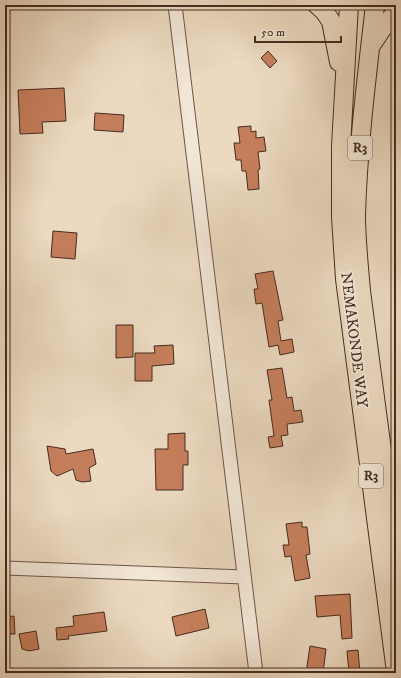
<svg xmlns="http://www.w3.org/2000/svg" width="401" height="678" font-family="'IM FELL DW Pica',serif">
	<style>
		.building { fill: #c57e5b; stroke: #452b1f }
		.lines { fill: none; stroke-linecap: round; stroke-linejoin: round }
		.minor-casing { stroke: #6e5647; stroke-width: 15 }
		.highway-casing { stroke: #452b1f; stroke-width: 20 }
		.minor { stroke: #f2e6d6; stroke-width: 13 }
		.highway { stroke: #ebd9c0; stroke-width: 18 }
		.labels { text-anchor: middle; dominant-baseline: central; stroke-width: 4; stroke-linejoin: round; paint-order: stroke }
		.shield { fill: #f2e6d6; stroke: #796356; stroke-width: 1 }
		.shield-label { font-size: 14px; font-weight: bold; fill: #452b1f }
		.street-label { font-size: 15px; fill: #452b1f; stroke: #f2e6d6 }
	</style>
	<rect width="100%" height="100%" fill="#ebd9c0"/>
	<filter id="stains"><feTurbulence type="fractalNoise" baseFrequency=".005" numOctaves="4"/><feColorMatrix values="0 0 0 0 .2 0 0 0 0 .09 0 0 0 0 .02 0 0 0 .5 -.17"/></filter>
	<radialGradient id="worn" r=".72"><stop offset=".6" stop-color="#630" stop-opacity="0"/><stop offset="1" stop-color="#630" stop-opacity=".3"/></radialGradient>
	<path class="building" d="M268,51L277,61L270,68L261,58Z
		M64,88L66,121L42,122L43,133L20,134L18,90Z
		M95,113L124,115L123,132L94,130Z
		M251,126V132L256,131V138L264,137L266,151L258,152L260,169L258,170L259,189L248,190L246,171H242L241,160H236L234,143H240L238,127Z
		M53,231L77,233L75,259L51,257Z
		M273,271L283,320L278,321L281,341L292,339L294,352L280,355L278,345L269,347L262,303L256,304L254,289H258L255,274Z
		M116,325H133V357L116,358Z
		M173,345L174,364L152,366V381H135V353H155L154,346Z
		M282,368L287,398L292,397L294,411L301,410L303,422L287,424L288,435L281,436L283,446L270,448L268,437L274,436L269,400H272L267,370Z
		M185,433V451H188V465H183V490H156L155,449H168V434Z
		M47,446L65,449L66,454L93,449L96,464L89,468L91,481L82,482L76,480L73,469L57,476L51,471Z
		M302,522V527H307L310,554L306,555L310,578L295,581L291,556L285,557L283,545H289L286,524Z
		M350,594L352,638L342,639L340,615L317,617L315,596Z
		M205,609L209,628L176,636L172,617Z
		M104,612L107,631L68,636L69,639L57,640L56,628L74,626L73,616Z
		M14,616L15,634H5V617Z
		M36,631L39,649L29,651L22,649L19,634Z
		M310,646L326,649L323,673H306Z
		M358,650L360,673H349L347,651Z"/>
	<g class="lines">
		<g class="minor-casing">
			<path id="minor" d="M175,5L256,673
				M5,568L244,577"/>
		</g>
		<g class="highway-casing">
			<path id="highway" d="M317,5L324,11L331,21L339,62
				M349,5L341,146V217L345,279L396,672
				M375,5C367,75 358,145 356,215C356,240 359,266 361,291L396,557
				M372,44L382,29L396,12"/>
		</g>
		<use href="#minor" class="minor"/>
		<use href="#highway" class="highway"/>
	</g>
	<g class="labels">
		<g class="shield">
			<rect x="348" y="136" width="24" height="24" rx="3"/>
			<rect x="359" y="464" width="24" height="24" rx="3"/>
		</g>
		<g class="shield-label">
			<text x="360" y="148">R3</text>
			<text x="371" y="476">R3</text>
		</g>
		<g class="street-label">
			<text transform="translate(354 340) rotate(83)">NEMAKONDE WAY</text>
		</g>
	</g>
	<rect width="401" height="678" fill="none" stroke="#ebd9c0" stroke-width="20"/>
	<rect x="6" y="6" width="389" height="666" fill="none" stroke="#452b1f" stroke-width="2"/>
	<rect x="10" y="10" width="381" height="658" fill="none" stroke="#452b1f"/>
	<path d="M255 36v6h86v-6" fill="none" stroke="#452b1f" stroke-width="2"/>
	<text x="261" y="36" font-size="12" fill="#452b1f" stroke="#f2e6d6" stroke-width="3" paint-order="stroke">50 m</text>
	<rect width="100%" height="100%" filter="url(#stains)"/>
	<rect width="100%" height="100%" fill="url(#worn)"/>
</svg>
